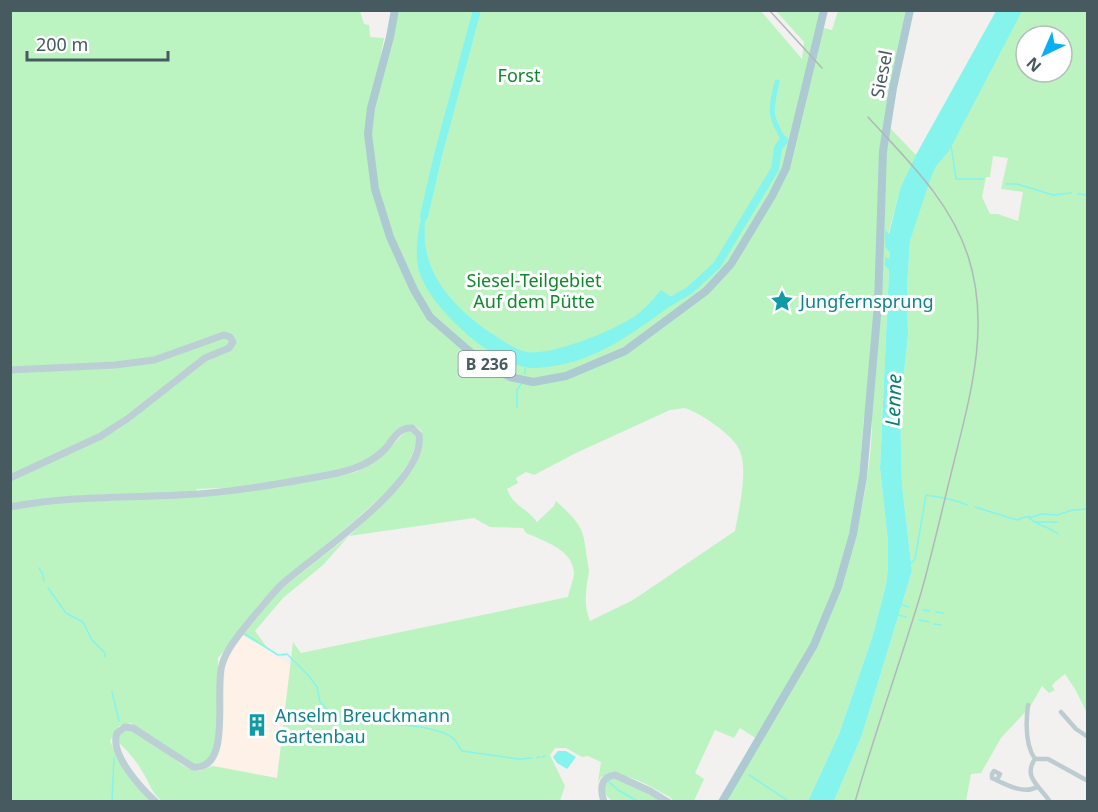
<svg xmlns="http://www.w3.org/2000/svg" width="1098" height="812" font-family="'Noto Sans',sans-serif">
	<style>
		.commercial { fill: #fef2e8 }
		.green { fill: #bbf4c1; fill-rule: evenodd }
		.water { fill: #84f4ed }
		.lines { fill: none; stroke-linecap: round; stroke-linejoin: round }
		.stream { stroke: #84f4ed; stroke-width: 1.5 }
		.canal { stroke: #84f4ed; stroke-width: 5 }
		.river { stroke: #84f4ed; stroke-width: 8 }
		.street { stroke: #bcccd0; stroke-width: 4.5 }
		.secondary { stroke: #bccfd5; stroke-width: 7 }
		.primary { stroke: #adc9d1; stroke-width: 8 }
		.rail { stroke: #b1b8bb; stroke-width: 1.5 }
		.labels { text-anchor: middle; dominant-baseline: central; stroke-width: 6; stroke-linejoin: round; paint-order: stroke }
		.shield { fill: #fff; stroke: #7e8c8f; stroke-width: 1.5 }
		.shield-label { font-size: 16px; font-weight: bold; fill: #465a5f }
		.street-label { font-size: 18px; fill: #465a5f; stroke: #fff }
		.park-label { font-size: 18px; fill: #0e892a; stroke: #fff }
		.culture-label { font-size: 18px; fill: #0d838f; stroke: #fff; text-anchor: start }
		.water-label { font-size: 20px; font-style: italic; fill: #067e76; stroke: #fff }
	</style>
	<rect width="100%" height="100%" fill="#f3f0f0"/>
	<path class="commercial" d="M243,635L290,665L277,778L213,766L220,751L222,732L225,663Z"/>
	<path class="green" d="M10,11H360L364,24L369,25L370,37L384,38L366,133L378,190L370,134L373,109L399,11H761L802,59L804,42L776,11H824L820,27L832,30L838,11H908L890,128L916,155L997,11H1087V713L1075,689L1065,674L1055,682L1052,686L1055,690L1049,693L1042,686L1030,707L1001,738L981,773L971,774L966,801H834L862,735L912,571L902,485L900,408L908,336L907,287L910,241L914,227L900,189L885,247L890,253L889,260L885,258V266L889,270L880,468L888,542V567L886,585L872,638L839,734L808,801H725L817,647C846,582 873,487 872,416H864L857,502L836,585L812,644L757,739L740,728L734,738L715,730L695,773L704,779L694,801H673L670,797C649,786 625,769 601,777L598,782L601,762L588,756L582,757L566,748H555L550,755L565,786L560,801L163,802C151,793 150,783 142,771C135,759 127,750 117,741L119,735L127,729L144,736L182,765L191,770L199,771L213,766L277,778L293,642L301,653L568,597C569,590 573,582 574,574C574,550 544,541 526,533L523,528L490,527L474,518L349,536L323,565L283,598L255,631L269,650L243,635L281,589L349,536L398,488L420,451L422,432L417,427L411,425L399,428L375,456L350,468L246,487L196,489L199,494L251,491L343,475L356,472L379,459L405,432H411L417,438V442L410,460L393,486L354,521L279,584L218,658L217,730L215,750L207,762L195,765L185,761L131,723L119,726L110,741L114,750L154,801H11ZM1026,36H1062V72H1026ZM993,156L1008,158L1001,189L1023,192L1018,221L998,214H990L982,197L986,177H990ZM187,368L129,422L114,432L112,426ZM685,408C700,413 734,435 740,451C748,472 739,509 735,531L633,600L590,621C585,609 585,597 587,584C587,580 589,574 589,570C582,531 588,530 556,501L554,506L537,522C525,506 514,507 507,489L518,483L516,478L526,472L534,475L576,453L670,410Z
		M613,778L628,781L661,801H612L606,795L603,782Z"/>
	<path class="water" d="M996,11H1022L949,151L936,166L930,180L910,241L907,287L908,336L900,408L902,485L912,571L862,735L834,801H808L839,734L872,638L886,585L888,567V542L880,468L889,270L885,266V257L889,259L890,253L885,247V230L889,234L900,189L916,155Z
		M424,206L426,207C425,220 424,232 425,244C430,283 461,313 491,333C502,340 515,350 528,352C552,356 619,329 639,313C647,307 654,298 661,290L677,301C633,333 592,366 535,368C497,370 431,308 420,274C413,253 419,227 424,206Z
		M558,751H566L576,757L567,769L557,763L553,757Z"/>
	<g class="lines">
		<path class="stream" d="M951,145L956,179H983
			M1006,184H1017L1053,195L1071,193
			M1078,194L1088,195
			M525,368V374
			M517,408V390L521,384
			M975,507L1017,520L1025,517H1033L1041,514L1057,515L1073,510L1088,509
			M1028,517C1037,526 1049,526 1058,534
			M1034,522H1057
			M911,563L915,559L926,495C941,497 954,499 967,505
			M39,568L43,575L44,581
			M48,588L66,613L83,622L92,640L105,653V657
			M902,605L909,607
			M923,610L930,611
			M936,612L943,613
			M898,615L906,617
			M919,620L929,622
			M934,624L941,625
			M245,634L278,655L287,654L309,676L317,687L320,702L332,714L335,722C360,722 439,722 455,740C458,744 459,748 462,751L519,759L532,758
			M112,692L119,721
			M542,757L545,756
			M537,758L539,757
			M749,775L790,802
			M609,782L618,790L639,802
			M112,802L114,758"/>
		<path class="canal" d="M777,82C770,112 769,115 785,142"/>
		<path class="river" d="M424,216L438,155L477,10
			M666,304L690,290L717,265L775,169L778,148L784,140"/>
		<path class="street" d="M1028,705C1026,721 1025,745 1035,759
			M1061,712L1076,729L1088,737
			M1035,759H1048L1088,781
			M1035,759C1022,777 1041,787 1050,802
			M997,780L1000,774L994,771L992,774V778C1004,784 1024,795 1037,787"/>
		<path class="secondary" d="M10,370L115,365L154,360L224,335L230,337L233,342L229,348L205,358L127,419L101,436L10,478
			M10,507C66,496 122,498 179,495C229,493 279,484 328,475C349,471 370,465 385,449C393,440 398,427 412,428L419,435C427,482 313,556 281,585C271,595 263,606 254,616C242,631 227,647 222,665C214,691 233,771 193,767L133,728L125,727L117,733C109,754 141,788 156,802
			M604,802C600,789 600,777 615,775L650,791L668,802"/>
		<path class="primary" d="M395,10L390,37L371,108L368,134L375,189L390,237L414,290L430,317L469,351L497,370L510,377L533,382L566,376L625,351L706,291L731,264L772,196L786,168L824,10
			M722,802L814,645L838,587L853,534L863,477L878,304L883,151L893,88L910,10"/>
		<path class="rail" d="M769,10L822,68
			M855,802C875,732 900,663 921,593C932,554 941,514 951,474C968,403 992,329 968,256C950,200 906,159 868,117"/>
	</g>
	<defs>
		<g id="sight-bare" transform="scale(1.8)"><path d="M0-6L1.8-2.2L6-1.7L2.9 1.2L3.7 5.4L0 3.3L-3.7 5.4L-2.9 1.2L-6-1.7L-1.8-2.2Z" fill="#0f9aa8" stroke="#fff" stroke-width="2.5" paint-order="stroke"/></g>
		<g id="building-bare" transform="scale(1.8)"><path d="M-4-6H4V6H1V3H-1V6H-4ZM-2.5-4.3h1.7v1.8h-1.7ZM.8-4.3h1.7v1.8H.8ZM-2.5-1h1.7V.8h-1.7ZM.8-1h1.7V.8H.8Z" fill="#0f9aa8" stroke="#fff" stroke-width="2.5" paint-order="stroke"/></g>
	</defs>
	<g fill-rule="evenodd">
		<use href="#sight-bare" x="782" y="301"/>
		<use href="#building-bare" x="257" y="725"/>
	</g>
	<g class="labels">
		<rect class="shield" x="458.5" y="351" width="57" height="26" rx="4.5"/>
		<g class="shield-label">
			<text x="487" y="364">B 236</text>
		</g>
		<g class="street-label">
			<text transform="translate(881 74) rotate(-79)">Siesel</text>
		</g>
		<g class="park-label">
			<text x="519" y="75">Forst</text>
			<text x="534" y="280">Siesel-Teilgebiet<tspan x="534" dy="21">Auf dem Pütte</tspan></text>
		</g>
		<g class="culture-label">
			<text x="800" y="301">Jungfernsprung</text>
			<text x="275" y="715">Anselm Breuckmann<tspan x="275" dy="21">Gartenbau</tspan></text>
		</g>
		<g class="water-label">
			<text transform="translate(893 400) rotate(-88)">Lenne</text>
		</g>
	</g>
	<rect width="1098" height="812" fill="none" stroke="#465a5f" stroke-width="24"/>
	<g transform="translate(1044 54) rotate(224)"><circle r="28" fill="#ffffff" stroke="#b5bdbf" stroke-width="1.5"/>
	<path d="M0-4.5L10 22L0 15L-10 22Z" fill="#08aff4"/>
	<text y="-9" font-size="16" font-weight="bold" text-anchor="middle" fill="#465a5f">N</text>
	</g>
	<path d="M27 51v9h141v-9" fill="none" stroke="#465a5f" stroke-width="3"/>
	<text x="36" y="51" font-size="18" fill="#465a5f" stroke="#ffffff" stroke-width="4.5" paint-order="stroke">200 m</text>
</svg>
